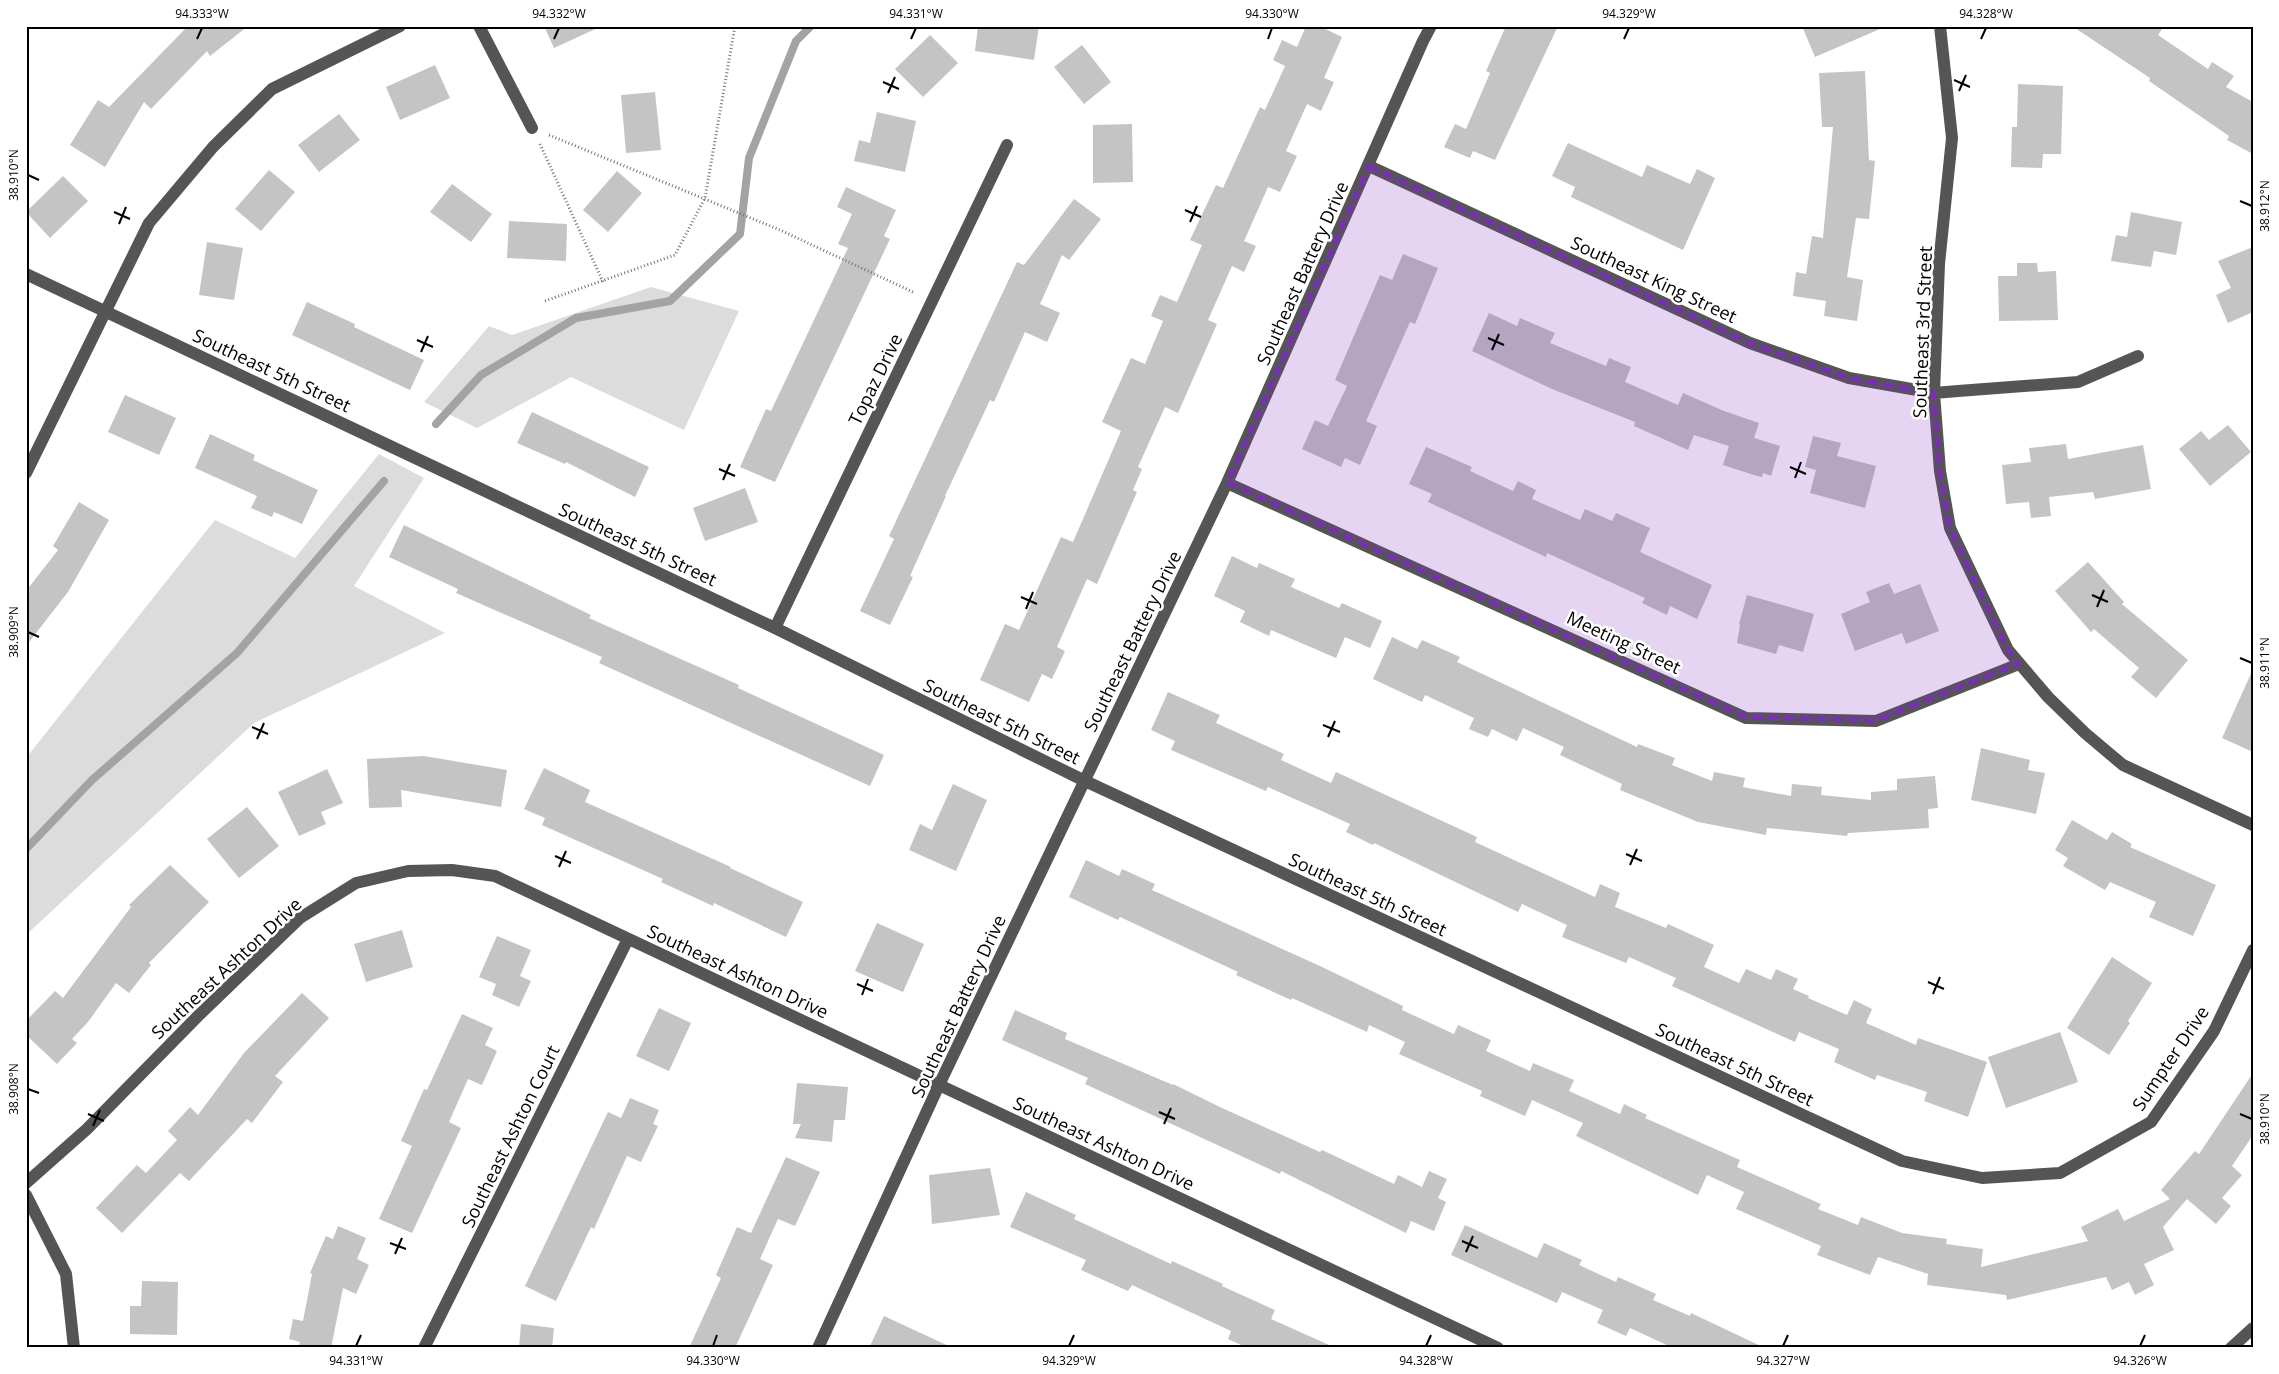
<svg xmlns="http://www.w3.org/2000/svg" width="2279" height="1374" font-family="'Open Sans',sans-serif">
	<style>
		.green { fill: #dcdcdc }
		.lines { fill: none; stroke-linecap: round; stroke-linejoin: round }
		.stream { stroke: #a3a3a3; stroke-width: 8 }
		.building { fill: #c4c4c4 }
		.path { stroke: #777; stroke-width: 3; stroke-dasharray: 1 2.5; stroke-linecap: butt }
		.minor { stroke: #555; stroke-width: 12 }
		.marked { fill: #7b2cbf; fill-opacity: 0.2; stroke: #7b2cbf; stroke-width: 4; stroke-dasharray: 10 6; stroke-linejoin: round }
		.ticks { fill: none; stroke: #000; stroke-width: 2 }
		.labels { text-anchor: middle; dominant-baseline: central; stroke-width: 5; stroke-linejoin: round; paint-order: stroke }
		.street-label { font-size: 18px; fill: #000; stroke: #fff }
		.neatline { fill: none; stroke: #000; stroke-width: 2 }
		.ticks-label { font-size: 12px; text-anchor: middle; fill: #000 }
	</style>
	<rect width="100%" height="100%" fill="#fff"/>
	<path class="green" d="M651,287L739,311L684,430L571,377L477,428L424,402L489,326L512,335Z
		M379,454L424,478L354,586L445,633L254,723L26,935V758L215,520L295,558Z"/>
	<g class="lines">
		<path class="stream" d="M436,424L481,375L576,318L670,301L740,234L749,158L796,41L811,26
			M26,849L92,780L237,653L384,481"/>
	</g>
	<path class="building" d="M188,26H248L210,56L207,51L151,109L144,102L105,167L70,145L98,100L109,107Z
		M544,26H602L554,48Z
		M978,26H1039L1034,60L975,51Z
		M1306,26H1319L1342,37L1324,78L1334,82L1321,111L1307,104L1286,151L1297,156L1280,192L1268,187L1244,241L1256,246L1244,272L1232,266L1208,320L1217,324L1178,413L1165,407L1138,467L1142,469L1133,490L1137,492L1097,584L1087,579L1057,647L1065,651L1052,679L1042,674L1029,702L980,680L1005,624L1019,630L1061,537L1073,542L1121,431L1102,422L1131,358L1145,364L1163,321L1151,316L1160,295L1177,302L1202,245L1190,240L1216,185L1223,188L1260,107L1265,110L1285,66L1273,60L1282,40L1297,47Z
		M1506,26H1558L1495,160L1473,151L1470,158L1444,147L1455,124L1466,129L1490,73L1486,71Z
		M1802,26H1887L1815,57Z
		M2072,26H2164L2158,35L2208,69L2212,62L2234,76L2226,87L2253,102V154L2227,140L2229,136L2149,81L2150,78Z
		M930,35L958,63L923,97L895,69Z
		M1082,45L1111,82L1084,104L1054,67Z
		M435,65L450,98L400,120L386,87Z
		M1865,71L1869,160L1875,161L1869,219L1856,218L1847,277L1863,280L1857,321L1824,316L1826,301L1793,296L1796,272L1806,274L1812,236L1823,238L1833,127H1822L1819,73Z
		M2018,84L2063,86L2061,154H2043L2042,168L2011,167L2012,127H2017Z
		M655,92L661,150L626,153L621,95Z
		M877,112L916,121L905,172L854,161L859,140L870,143Z
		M339,114L360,140L319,172L298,145Z
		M1132,124L1133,182L1093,183V125Z
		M1568,143L1642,177L1647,165L1690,184L1697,169L1715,178L1683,250L1571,197L1575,187L1552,176Z
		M269,170L295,192L261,231L235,209Z
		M617,171L642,193L608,232L583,210Z
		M63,176L88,201L50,238L26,212Z
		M452,184L492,214L471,242L430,212Z
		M846,187L896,210L884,236L890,239L775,482L740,467L766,409L771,411L848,248L838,244L852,214L837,207Z
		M1074,199L1101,219L1069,260L1062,255L1040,304L1060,313L1047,342L1025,332L994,402L990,400L945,496H946L910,576L913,577L890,625L860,611L894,539L889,536L1017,262L1024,265Z
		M2131,212L2182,222L2176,255L2154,251L2151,267L2111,261L2116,235L2127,237Z
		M509,221L567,224L566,261L507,258Z
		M207,242L243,248L234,300L199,295Z
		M2253,247V312L2228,323L2216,295L2231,288L2218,261Z
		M1403,254L1438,268L1415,324L1410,322L1366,421L1377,426L1360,465L1345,458L1341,467L1302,449L1315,420L1328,426L1347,386L1335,380L1380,275L1392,280Z
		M2017,263H2037L2038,272L2056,271L2058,320L1999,321L1998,276H2017Z
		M307,302L355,324L354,327L424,360L410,390L292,335Z
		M1489,313L1517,326L1520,318L1555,333L1550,343L1606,366L1609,358L1631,367L1625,382L1678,405L1683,393L1724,411L1759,423L1754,438L1780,446L1771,476L1763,473L1762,477L1757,476L1723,465L1729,446L1694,435L1688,450L1634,426L1635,422L1552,389L1472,351Z
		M125,395L176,418L159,455L108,432Z
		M532,412L649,467L635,497L566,462L565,464L517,443Z
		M2228,425L2251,452L2210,486L2179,449L2201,431L2209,440Z
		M210,434L255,455L253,460L318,490L302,524L274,512L272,517L251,508L257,496L195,468Z
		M1813,436L1841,443L1837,456L1876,466L1865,508L1810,493L1816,470L1805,467Z
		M2066,444L2068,459L2143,445L2151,489L2095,499L2093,492L2049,497L2051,516L2031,518L2029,502L2006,504L2002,465L2031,462L2029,448Z
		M1426,447L1472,467L1470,471L1513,491L1518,481L1536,490L1532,499L1580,520L1585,509L1612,521L1616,513L1650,528L1640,552L1712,585L1697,619L1670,606L1667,615L1642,603L1645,598L1547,553L1546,557L1428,502L1432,494L1409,484Z
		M745,488L758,522L705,541L693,508Z
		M79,502L109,520L68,592L26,646V591L58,550L53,546Z
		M404,525L591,615L589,618L739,685L738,688L884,755L870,786L599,663L602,657L456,593L458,589L389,557Z
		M1232,556L1257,568L1259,563L1295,579L1291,587L1339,608L1342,603L1382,621L1370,648L1345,637L1336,658L1271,630L1269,636L1240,622L1245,611L1214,596Z
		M2088,562L2124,602L2122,604L2188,660L2156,698L2131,677L2139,668L2094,629L2091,632L2055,591Z
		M1889,583L1894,594L1920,584L1939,631L1906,644L1902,633L1855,651L1841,614L1870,602L1866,592Z
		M1747,595L1814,614L1803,652L1779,645L1776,654L1737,643L1740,625L1739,624Z
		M1392,637L1417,649L1422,640L1460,657L1457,662L1637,747L1638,744L1675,758L1672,765L1712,781L1714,772L1745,778L1743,787L1791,796L1792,784L1822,787L1821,795L1871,800V792L1897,790V779L1935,776L1938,808L1928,809L1929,828L1848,833L1847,836L1767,828L1766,835L1698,822L1620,790L1622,784L1560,755L1564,747L1523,728L1517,741L1492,729L1488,737L1469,729L1474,718L1425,695L1422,702L1373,679Z
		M2253,669V752L2222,738Z
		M1168,692L1220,715L1216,723L1284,754L1281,760L1331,783L1336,772L1477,837L1475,842L1595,897L1600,884L1620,893L1615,907L1666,928L1668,924L1714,945L1704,967L1739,983L1746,969L1771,980L1776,969L1798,979L1793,989L1809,996L1808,998L1847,1015L1854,1000L1872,1009L1866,1023L1916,1045L1918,1038L1987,1062L1968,1117L1924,1101L1927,1092L1877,1075L1875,1080L1834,1062L1839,1049L1799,1032L1795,1042L1672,986L1676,978L1629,957L1626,963L1562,937L1567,925L1522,904L1518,912L1374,843L1373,845L1346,832L1350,824L1326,813L1268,787L1266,791L1171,750L1175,741L1151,730Z
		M1981,748L2030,760L2028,770L2045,773L2036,814L1971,800Z
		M424,756L507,770L501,807L401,790L402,807L369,808L367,759Z
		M544,768L590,790L585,802L731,867L730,868L803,902L786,937L714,903L713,906L661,882L663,879L542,825L545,818L524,809Z
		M327,769L343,803L321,812L326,824L299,836L278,792Z
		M953,784L987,800L956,871L909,850L920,824L932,830Z
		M247,807L279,846L239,878L207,839Z
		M2072,820L2107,840L2112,832L2132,844L2130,847L2216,885L2193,936L2149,917L2156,902L2110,882L2105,890L2063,866L2068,858L2055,850Z
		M1086,860L1119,876L1122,869L1155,884L1152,890L1320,966L1403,1006L1402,1010L1454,1034L1458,1025L1491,1040L1486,1051L1530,1071L1533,1063L1574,1080L1569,1091L1620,1114L1624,1104L1647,1115L1645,1118L1740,1160L1737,1167L1821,1204L1818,1209L1858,1225L1861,1217L1902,1233L1947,1239L1946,1244L1983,1249L1981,1267L2088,1241L2081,1227L2118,1209L2124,1221L2170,1199L2161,1190L2195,1151L2199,1154L2253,1073V1135L2232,1166L2242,1175L2222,1198L2231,1206L2216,1224L2187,1199L2163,1227L2174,1250L2144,1264L2154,1285L2135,1295L2129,1282L2112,1290L2106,1277L2007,1300L2006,1295L1927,1285L1928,1274L1878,1257L1870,1275L1817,1255L1821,1246L1736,1209L1744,1192L1707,1175L1698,1195L1576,1136L1583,1123L1532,1100L1525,1116L1480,1096L1482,1091L1399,1054L1405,1042L1369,1025L1367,1032L1292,998L1291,1000L1236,975L1238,972L1120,917L1118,920L1069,897Z
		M170,865L209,902L149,963L151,965L129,993L116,983L88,1022L72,1039L77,1043L57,1064L26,1035V1021L55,991L63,998L131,907L129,905Z
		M877,923L924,944L903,992L855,971Z
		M402,930L413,967L366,982L354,944Z
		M497,936L531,950L520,976L531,981L519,1007L492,995L496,984L479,977Z
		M2112,957L2152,983L2128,1021L2130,1023L2109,1055L2067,1028Z
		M302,993L329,1018L275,1076L283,1082L252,1123L247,1119L189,1181L180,1173L122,1233L96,1208L137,1165L146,1173L177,1140L168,1131L190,1107L198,1115L244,1053Z
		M659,1008L691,1023L669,1071L636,1056Z
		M1015,1010L1067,1033L1065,1039L1173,1085V1084L1222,1108L1320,1152L1322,1150L1394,1184L1398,1175L1422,1187L1429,1171L1447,1179L1438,1198L1446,1202L1434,1231L1411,1221L1406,1233L1281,1171L1280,1174L1085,1084L1088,1078L1002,1040Z
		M462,1014L493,1028L485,1045L497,1051L482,1085L468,1079L449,1122L461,1128L412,1233L379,1219L412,1146L401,1141L424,1089L427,1090Z
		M2060,1032L2078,1082L2006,1108L1988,1057Z
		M797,1083L848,1087L845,1120H834L832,1142L795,1138L801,1124H793Z
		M630,1098L659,1110L653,1124L658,1126L641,1162L627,1156L594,1229L591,1227L556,1301L525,1286L608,1112L621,1118Z
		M786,1157L820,1172L795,1226L778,1219L760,1259L773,1265L735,1348H689L721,1278L716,1275L737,1227L751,1233Z
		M990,1168L1000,1215L932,1224L929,1175Z
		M1026,1192L1076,1215L1074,1219L1171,1264L1172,1261L1223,1284L1222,1286L1275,1310L1271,1319L1336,1348H1248L1228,1339L1231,1331L1132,1285L1128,1291L1081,1270L1086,1260L1010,1227Z
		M1465,1225L1537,1258L1544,1243L1582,1260L1579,1265L1616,1282L1618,1277L1656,1294L1653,1300L1690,1316L1691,1313L1765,1348H1673L1630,1328L1626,1336L1597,1323L1603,1310L1562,1292L1557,1303L1451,1255Z
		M338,1226L366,1238L357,1259L369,1265L356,1294L343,1288L331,1348H298L300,1342L289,1339L293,1319L303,1321L312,1274L310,1273L326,1236L333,1239Z
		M142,1281L178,1282L177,1335L130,1334V1306H141Z
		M884,1316L953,1348H869Z
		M521,1324L554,1328L552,1348H519Z"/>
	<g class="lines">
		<path class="path" d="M549,135L780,230L915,293
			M540,144L603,282
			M545,301L675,255L705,198L735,26"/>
		<path class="minor" d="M479,26L532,128
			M1940,26L1952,138L1939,264L1934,393L1940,471L1950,528L2008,650L2048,697L2085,733L2123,765L2253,825
			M1369,166L1750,343L1849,378L1934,393L1958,391L2078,382L2138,356
			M26,274L775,628L1085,781L1902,1161L1982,1178L2060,1173L2151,1122L2214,1031L2253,950
			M26,473L149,223L213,147L272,89L400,26
			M1227,483L1746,718L1876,721L2019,664
			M775,628L1007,145
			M26,1183L87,1129L198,1016L300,918L356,883L408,871L452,870L495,876L1498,1348
			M26,1195L66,1274L74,1348
			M424,1348L628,939
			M818,1348L939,1085L1227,483L1423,41L1431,26
			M2231,1348L2253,1328"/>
	</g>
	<path class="marked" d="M1369,166L1750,343L1849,378L1934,393L1940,471L1950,528L2008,650L2019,664L1876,721L1746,718L1227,483Z"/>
	<path class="ticks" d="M197,39L202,28M554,39L559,28M911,39L916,28M1268,39L1272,28M1624,39L1629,28M1981,39L1986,28M1954,80L1970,87M883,82L899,89M1959,91L1966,75M888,93L895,77M28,175L39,180M2240,201L2252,206M1185,210L1201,217M114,212L130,219M1190,222L1197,206M119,224L126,207M1488,338L1504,345M417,340L433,347M1492,350L1499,334M421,352L428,336M1790,467L1806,474M719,469L735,476M1795,478L1801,462M723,480L730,464M2092,595L2108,602M1021,597L1037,604M2097,607L2104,590M1026,609L1033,592M28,632L39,637M2240,658L2252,663M1323,725L1340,732M252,727L268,734M1328,737L1335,721M257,739L264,723M1626,854L1642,861M555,856L571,863M1630,865L1637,849M559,867L566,851M1928,982L1944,989M857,984L873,991M1933,994L1940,977M862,995L868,979M28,1089L39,1093M1159,1112L1175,1119M88,1114L104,1121M2240,1114L2252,1119M1164,1124L1171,1108M93,1126L100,1110M1462,1241L1478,1248M390,1243L406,1249M1466,1252L1473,1236M395,1254L402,1238M356,1346L361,1335M713,1346L717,1335M1069,1346L1074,1335M1426,1346L1431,1335M1783,1346L1788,1335M2140,1346L2145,1335"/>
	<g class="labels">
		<g class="street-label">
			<text transform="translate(1302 273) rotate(-66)">Southeast Battery Drive</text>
			<text transform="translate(1654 279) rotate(25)">Southeast King Street</text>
			<text transform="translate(1922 332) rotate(-88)">Southeast 3rd Street</text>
			<text transform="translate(272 370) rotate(25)">Southeast 5th Street</text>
			<text transform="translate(875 379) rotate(-64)">Topaz Drive</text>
			<text transform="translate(638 544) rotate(25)">Southeast 5th Street</text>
			<text transform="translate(1132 641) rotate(-64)">Southeast Battery Drive</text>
			<text transform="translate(1624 642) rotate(25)">Meeting Street</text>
			<text transform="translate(1002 721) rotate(26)">Southeast 5th Street</text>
			<text transform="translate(1368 894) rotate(25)">Southeast 5th Street</text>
			<text transform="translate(226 968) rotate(-43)">Southeast Ashton Drive</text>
			<text transform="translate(738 971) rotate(25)">Southeast Ashton Drive</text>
			<text transform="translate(958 1006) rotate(-65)">Southeast Battery Drive</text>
			<text transform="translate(2170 1058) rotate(-56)">Sumpter Drive</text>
			<text transform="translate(1735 1064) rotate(25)">Southeast 5th Street</text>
			<text transform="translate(510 1136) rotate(-64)">Southeast Ashton Court</text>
			<text transform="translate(1104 1143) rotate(25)">Southeast Ashton Drive</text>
		</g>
	</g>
	<rect width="2279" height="1374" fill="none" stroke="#ffffff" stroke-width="55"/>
	<rect x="28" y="28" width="2224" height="1318" class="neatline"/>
	<g class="ticks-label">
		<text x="202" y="18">94.333°W</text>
		<text x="559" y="18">94.332°W</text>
		<text x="916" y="18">94.331°W</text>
		<text x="1272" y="18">94.330°W</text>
		<text x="1629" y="18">94.329°W</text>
		<text x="1986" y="18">94.328°W</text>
		<text transform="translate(14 175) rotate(-90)" y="4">38.910°N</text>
		<text transform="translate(2265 206) rotate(-90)" y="4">38.912°N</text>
		<text transform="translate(14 632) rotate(-90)" y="4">38.909°N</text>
		<text transform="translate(2265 663) rotate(-90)" y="4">38.911°N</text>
		<text transform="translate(14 1089) rotate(-90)" y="4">38.908°N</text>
		<text transform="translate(2265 1119) rotate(-90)" y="4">38.910°N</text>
		<text x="356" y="1365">94.331°W</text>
		<text x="713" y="1365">94.330°W</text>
		<text x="1069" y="1365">94.329°W</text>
		<text x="1426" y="1365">94.328°W</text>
		<text x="1783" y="1365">94.327°W</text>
		<text x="2140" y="1365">94.326°W</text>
	</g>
</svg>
